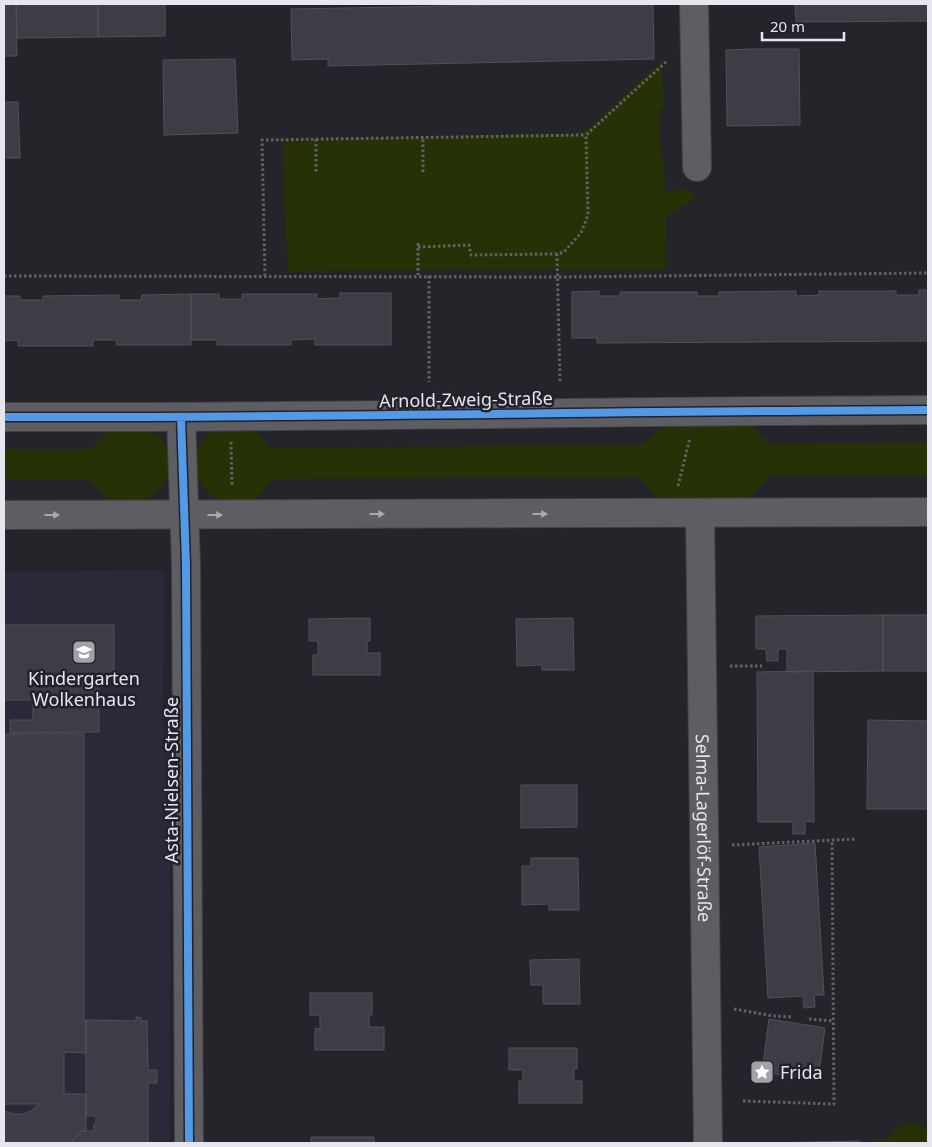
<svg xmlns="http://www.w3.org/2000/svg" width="932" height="1147" font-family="'Noto Sans',sans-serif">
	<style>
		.built { fill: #2b2939 }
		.green { fill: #253206 }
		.building { fill: #3d3c47; stroke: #515156 }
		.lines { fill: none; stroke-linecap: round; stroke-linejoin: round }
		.minor-casing { stroke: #414147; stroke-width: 30 }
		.path { stroke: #626266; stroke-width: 3; stroke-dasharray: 2.5 2.5; stroke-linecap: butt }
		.minor { stroke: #5e5e62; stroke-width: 28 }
		.cycleway-casing { stroke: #22212d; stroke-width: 11 }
		.cycleway { stroke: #5399e6; stroke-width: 8 }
		.oneway { fill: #a9a9af }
		.labels { text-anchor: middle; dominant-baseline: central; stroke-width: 5; stroke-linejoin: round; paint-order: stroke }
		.street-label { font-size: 18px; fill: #e7e6ee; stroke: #22212d }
		.poi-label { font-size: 18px; fill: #e7e6ee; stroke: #22212d }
	</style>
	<rect width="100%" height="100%" fill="#24242a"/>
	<path class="built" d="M164,570L163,732L170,733V1143H4V571Z"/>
	<path class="green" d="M661,61L664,107L659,110L661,161H664L665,191L689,190L696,198L666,216L665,269L288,271L284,198L283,140L573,133L586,130L594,124Z
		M663,425H751L770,444L928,442V475L770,476L748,498L659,499L642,481L635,477L273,479L253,502C239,502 224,503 212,495C188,479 190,434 222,428C232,426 243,428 253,428L270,448L642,445Z
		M142,428C149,431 156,434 162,440C179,461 167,493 142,500C133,503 121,501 111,501L88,480H4V449H87L93,447L109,430Z
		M915,1123C928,1129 928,1128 928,1143H873L872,1139H887L897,1127Z"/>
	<path class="building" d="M4,4H16L17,56H4Z
		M16,4H98V37L17,38Z
		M98,4H165V36L98,37Z
		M557,4H653L654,59L328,66V59L292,60L291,9Z
		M795,4H928V21L796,22Z
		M752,49H799L800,125L727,126L726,50Z
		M235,59L238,133L164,135L163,60Z
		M4,102H18L20,158H4Z
		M919,290H928V341L597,343V338H572V292L599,291V296H620V292H697V296H719V292L796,291V296L819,295V291H896V295H919Z
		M340,293H391V345H315V339L291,340V345H217V340H191V294H219V299H242V294H317V299L340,298Z
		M191,294V345H117L116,340H93V346H18V340L4,341V296H20V300H43V296L119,295V300H141L142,295Z
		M883,615H928V671H883Z
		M883,615V671L787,672V649H778V661H767L766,649H756V616Z
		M370,618V641H367V653H380V675H313V655H318V641H309V619Z
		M573,618L574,670H542V665L517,666L516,619Z
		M4,625H114V678H99V732L10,733V720H33V700H4Z
		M813,671L814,822L805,821V834H793V822H758L757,672Z
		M868,720L928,721V809H867Z
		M4,734H84V1021L86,1020V1053L64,1052V1094H86V1131H81L71,1143H4V1111L13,1114H23L31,1111L39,1104H4Z
		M521,785H577V827L521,828Z
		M815,843L824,995H814L815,1007L804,1008L803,996L768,998L759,847Z
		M531,858H578L579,910H549V904L522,905V866H531Z
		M579,959L580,1004H543V985H531L530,960Z
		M310,993H372V1015H369V1027H384V1050H315V1028L320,1029V1015H310Z
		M136,1017L141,1018V1021H147L148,1070H157V1083H148V1143H163H71L81,1131H94V1124H96V1116H86V1020L136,1021Z
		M769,1019L825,1028L818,1080L762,1072Z
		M509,1048H577V1069L574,1068V1081H582V1103H519V1081H523V1070H509Z
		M311,1137H374V1143H311Z
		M860,1141V1143H766Z"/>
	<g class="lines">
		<g class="minor-casing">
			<g id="minor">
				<path d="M694,4L697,167"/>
				<path d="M4,417C312,418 620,411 928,410"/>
				<path d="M181,417L186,565L189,1143"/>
				<path id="s1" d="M700,513L708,1143"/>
				<path d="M4,515L928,512"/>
			</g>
		</g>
		<path class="path" d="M316,139V173
			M423,172V138
			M418,243V275
			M418,247L469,245L471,255L557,254
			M4,276L558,277L928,273
			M265,276L262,140L586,135
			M429,276V382
			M560,381L557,254L564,252L581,233L588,215L586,135L667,61
			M231,442L232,486
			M678,486L690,438
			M730,666H762
			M732,845L856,839
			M734,1009L773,1016L791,1017
			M809,1019L833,1021
			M743,1101L834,1104L832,840"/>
		<use href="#minor" class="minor"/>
		<g class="cycleway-casing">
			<path id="cycleway" d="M4,417C312,418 620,411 928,410
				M181,417L186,565L189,1143"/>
		</g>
		<use href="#cycleway" class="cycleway"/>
	</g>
	<defs><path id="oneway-solid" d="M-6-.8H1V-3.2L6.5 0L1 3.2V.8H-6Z" transform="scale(1.25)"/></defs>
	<g class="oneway">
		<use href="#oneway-solid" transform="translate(377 514)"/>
		<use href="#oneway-solid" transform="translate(540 514)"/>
		<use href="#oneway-solid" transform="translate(52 515)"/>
		<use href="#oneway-solid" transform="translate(215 515)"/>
	</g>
	<defs>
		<g id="school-square" transform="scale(1.25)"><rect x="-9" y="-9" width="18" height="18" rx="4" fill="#a3a2a9" stroke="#22212d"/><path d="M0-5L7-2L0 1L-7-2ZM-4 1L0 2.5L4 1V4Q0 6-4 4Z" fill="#fff"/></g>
		<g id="sight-square" transform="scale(1.25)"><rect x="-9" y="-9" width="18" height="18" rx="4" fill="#a3a2a9" stroke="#22212d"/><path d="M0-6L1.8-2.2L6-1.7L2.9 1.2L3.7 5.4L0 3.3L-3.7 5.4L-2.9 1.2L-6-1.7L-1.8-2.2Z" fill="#fff"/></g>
	</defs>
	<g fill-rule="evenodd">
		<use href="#school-square" x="84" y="652"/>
		<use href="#sight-square" x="762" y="1072"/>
	</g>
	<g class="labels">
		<g class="street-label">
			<text transform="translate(466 399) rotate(-1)">Arnold-Zweig-Straße</text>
			<text transform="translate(171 780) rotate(-90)">Asta-Nielsen-Straße</text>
			<text stroke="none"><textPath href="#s1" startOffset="315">Selma-Lagerlöf-Straße</textPath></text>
		</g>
		<g class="poi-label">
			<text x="84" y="678">Kindergarten<tspan x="84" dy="21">Wolkenhaus</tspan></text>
			<text x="780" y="1072" text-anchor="start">Frida</text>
		</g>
	</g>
	<rect width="932" height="1147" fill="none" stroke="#e7e6ee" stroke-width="10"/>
	<path d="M762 32v8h82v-8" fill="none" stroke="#e7e6ee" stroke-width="2.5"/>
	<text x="770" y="32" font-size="15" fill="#e7e6ee" stroke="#22212d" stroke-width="4" paint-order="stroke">20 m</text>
</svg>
